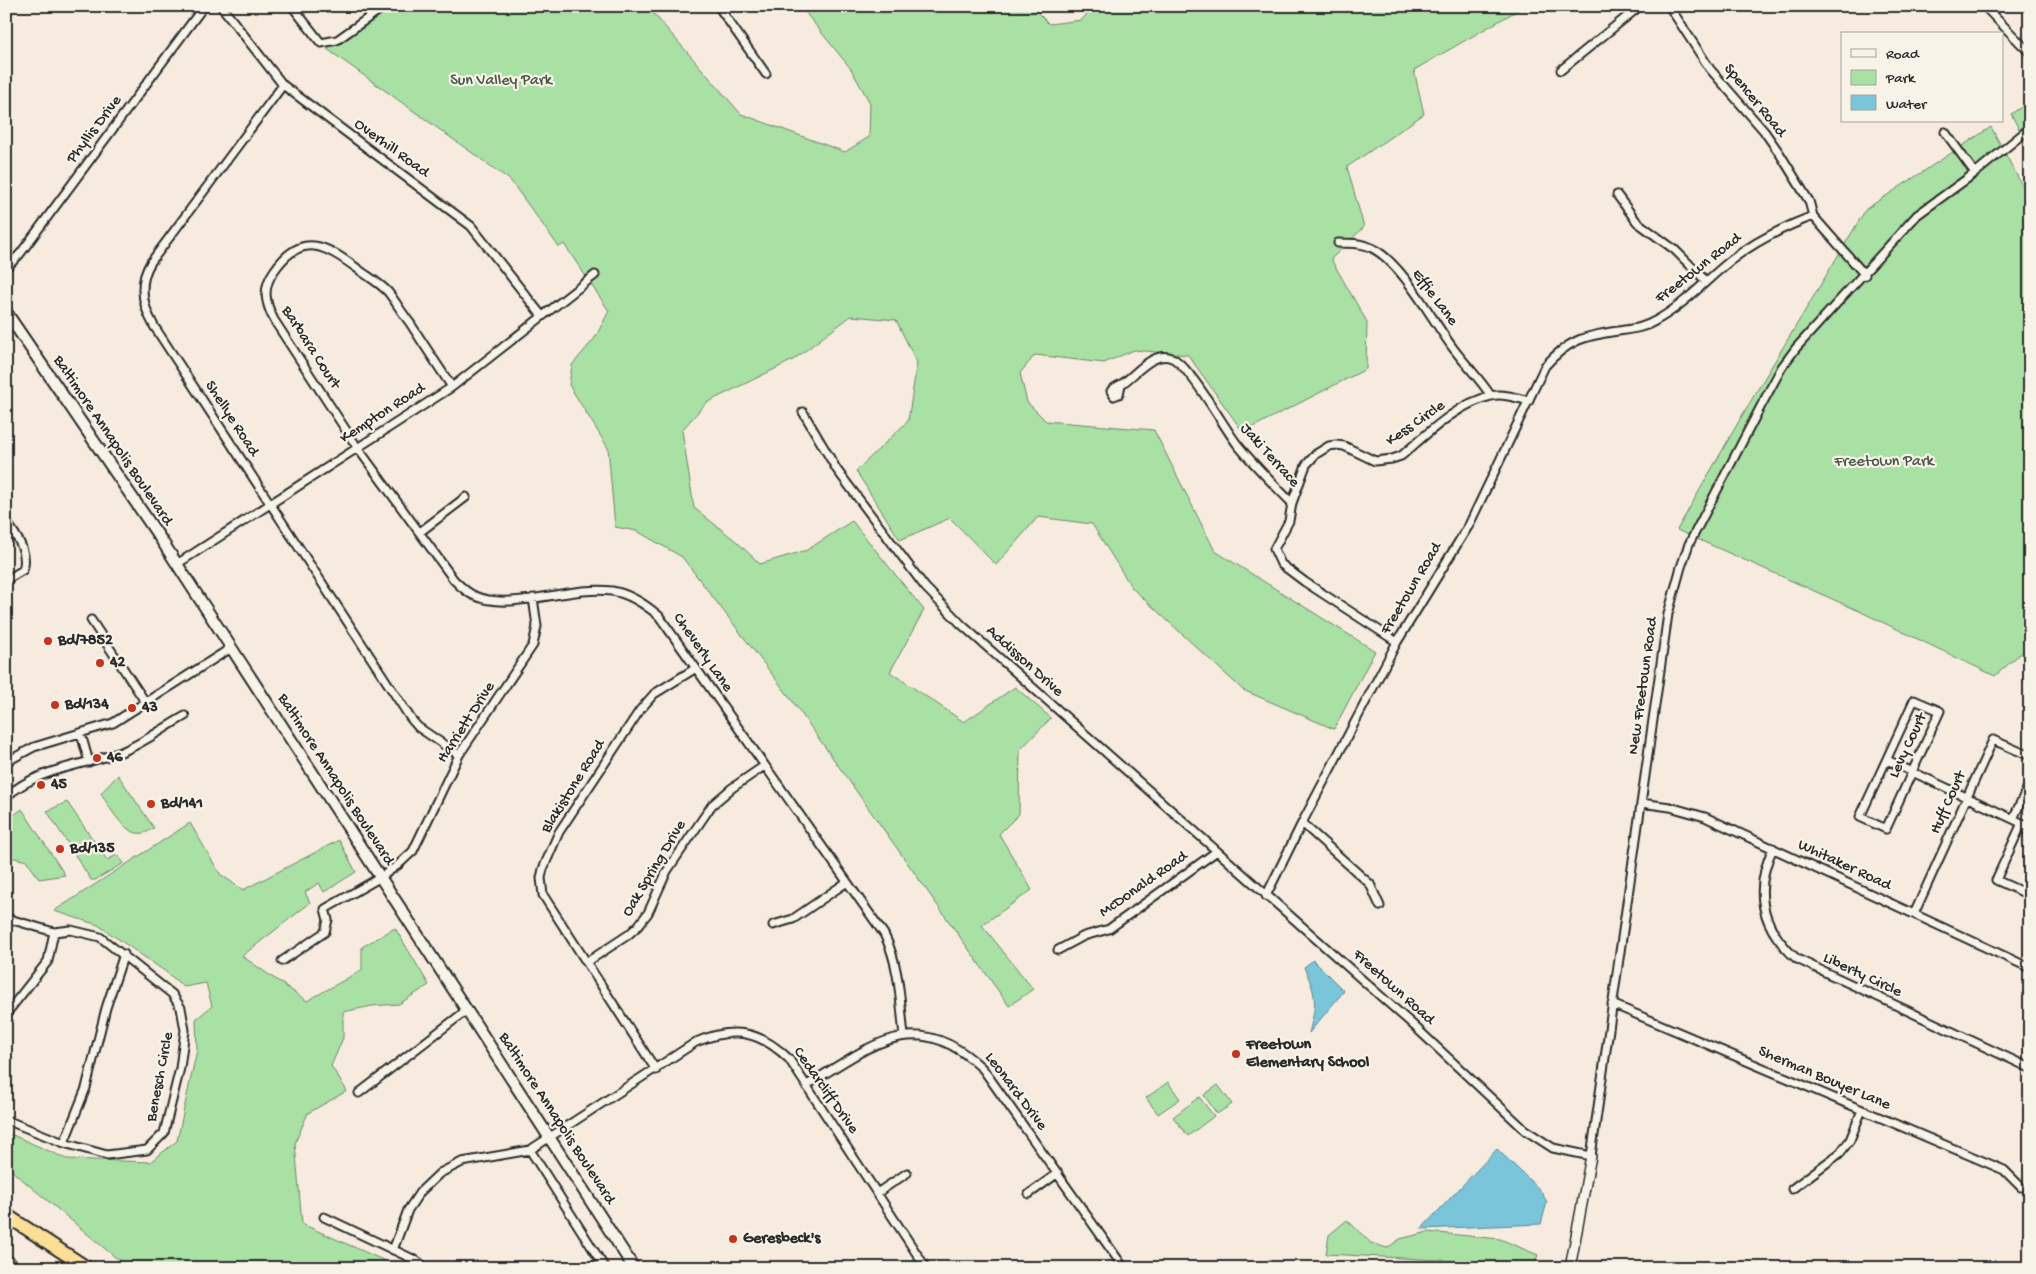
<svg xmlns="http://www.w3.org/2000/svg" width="2036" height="1274" font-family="'Gochi Hand',sans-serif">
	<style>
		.green { fill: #a9e0a4; stroke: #6a8668 }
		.water { fill: #7ac5da; stroke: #5a8794 }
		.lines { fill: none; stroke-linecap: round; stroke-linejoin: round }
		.minor-casing { stroke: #2b2b2b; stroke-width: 11 }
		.tertiary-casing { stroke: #2b2b2b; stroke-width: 12 }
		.secondary-casing { stroke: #2b2b2b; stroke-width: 14 }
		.motorway-casing { stroke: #2b2b2b; stroke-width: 16 }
		.minor { stroke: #f7f3e8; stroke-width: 7 }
		.tertiary { stroke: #f7f3e8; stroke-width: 9 }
		.secondary { stroke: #f7f3e8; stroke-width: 10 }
		.motorway { stroke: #fcde96; stroke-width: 12 }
		.poi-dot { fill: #c8321e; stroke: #f7f3e8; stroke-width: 2 }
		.labels { text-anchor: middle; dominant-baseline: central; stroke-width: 4.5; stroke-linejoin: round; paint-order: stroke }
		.park-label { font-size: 16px; fill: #4a5849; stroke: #f7f3e8 }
		.street-label { font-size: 16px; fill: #2b2b2b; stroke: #f7f3e8 }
		.poi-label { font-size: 16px; font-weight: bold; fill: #2b2b2b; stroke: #f7f3e8; text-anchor: start }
	</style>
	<rect width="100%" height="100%" fill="#f7ebe0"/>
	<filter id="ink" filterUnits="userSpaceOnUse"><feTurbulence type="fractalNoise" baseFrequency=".02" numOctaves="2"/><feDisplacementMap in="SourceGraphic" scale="10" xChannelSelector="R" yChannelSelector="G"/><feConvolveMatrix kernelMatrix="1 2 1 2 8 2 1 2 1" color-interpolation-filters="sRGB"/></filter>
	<g filter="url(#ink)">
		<path class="green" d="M388,6H647L741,114L845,152L869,137L870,103L851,69L800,6H1031L1049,24L1082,20L1093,6H1525L1414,70L1424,114L1347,167L1364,227L1331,259L1367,322L1366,369L1243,432L1188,355L1134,350L1104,363L1035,355L1020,373L1027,402L1046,421L1154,430L1215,551L1375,651L1334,729L1243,690L1132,588L1092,524L1038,517L996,565L950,518L900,540L856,471L908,421L917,363L896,320L851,316L793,360L706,403L682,430L694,508L736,541L760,564L807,550L852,521L924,610L890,672L964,722L1015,687L1051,718L1020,750L1019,814L999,834L1032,890L982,925L1033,989L1009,1006L788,695L682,557L637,531L615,527L608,448L569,385L572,365L595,338L609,311L564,244L559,247L510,180L327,49Z
			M2030,101V150L2011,114Z
			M1991,127L2030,200V645L1995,676L1857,610L1677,530L1743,414L1866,209Z
			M118,775L154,828C151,829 147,833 143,833C125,837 108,805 101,793Z
			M67,802L107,860L117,855L124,863L95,880H91L47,811Z
			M22,809L65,875L39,879L27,861L6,856V821Z
			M190,823L220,874L243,890L339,840L356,872L324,892L319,883L305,892L310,903L242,956L307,1001L362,970V947L395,928L429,985L399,1004L372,1006L343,1012V1038L331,1066L347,1091L308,1113L295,1143L302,1224L401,1268H132L115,1257L6,1166V1132L67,1159L150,1162L177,1141L197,1050L196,1019L212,1006L206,983L184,987L166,972L98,925L54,911Z
			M1168,1082L1180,1099L1158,1114L1146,1098Z
			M1218,1085L1232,1104L1217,1114L1204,1095Z
			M1199,1097L1214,1116L1188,1136L1173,1117Z
			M1347,1220L1371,1243L1387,1248L1400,1239L1428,1232L1500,1239L1538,1255L1534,1265L1326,1254L1329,1235Z"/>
		<path class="water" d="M1313,960L1344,991L1309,1033C1317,1002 1317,997 1304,967Z
			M1497,1149L1540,1190L1547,1202L1541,1224L1421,1229Z"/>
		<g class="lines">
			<g class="minor-casing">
				<path id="minor" d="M221,6L283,85L471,226L542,316
					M292,6L321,43L337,40L385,6
					M718,6L766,74
					M1669,6L1710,69L1764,131L1780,154L1809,201L1813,216L1865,275
					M1984,6L2030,53
					M1561,70L1640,6
					M283,85L151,262C138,283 142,305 154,326L411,719L418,727L459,755
					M1945,132L1975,173
					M1617,195L1637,222L1675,250L1706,281
					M1338,243C1349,244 1361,242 1372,248C1403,264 1432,320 1453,348C1465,364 1480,379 1491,396
					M6,268L20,254L204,6
					M1121,385L1119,394L1114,396L1111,391C1114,387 1118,386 1123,383C1136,374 1154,350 1172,358C1190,366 1223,426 1237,444C1254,465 1273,484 1292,503
					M452,387C438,366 424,345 410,323C402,313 396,302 388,292C380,283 367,276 358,269C326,246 302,230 274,271C262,288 265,302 274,320L357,447L454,580C460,586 467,593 475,596C512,612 570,585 612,591C630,594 645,604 659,616L884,934C900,966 900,1001 904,1036
					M803,412L837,470L925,587L961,624L1411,1023L1525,1130L1553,1148L1591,1156L1668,614L1681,567L1689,544L1761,406L1782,367L1796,348L1917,215L1975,173L2030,128
					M6,521C16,536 29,551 23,570L6,580
					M420,532L466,497
					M177,564L452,387L595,275
					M91,620L146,703
					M1397,642L1305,582L1281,564L1274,549L1289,521L1292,503L1306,465L1316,454L1329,446L1336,445L1344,446L1375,461L1392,459L1401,456C1426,435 1458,403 1491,396C1503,393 1517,398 1529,401
					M1914,700L1940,711L1886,829L1860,817Z
					M81,734L89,762
					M1887,760L2030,827
					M6,762L34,747L113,723L231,648
					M6,797C38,768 82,766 121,752C142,744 165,727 185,716
					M1641,803L1670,807L1705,817L2030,968
					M2013,819L2030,782
					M1302,823L1370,884L1380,906
					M2022,823L1996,880L2027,894L2030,888
					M1773,848C1753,891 1761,928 1797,959L2030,1068
					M1266,896L1302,823L1397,642L1469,525L1545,366C1568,340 1584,336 1618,331C1631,329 1644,328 1655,321C1683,306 1705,281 1730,261C1754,242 1784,227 1813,216
					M1914,914L1993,740L2030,756
					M6,918L54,932L71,930L100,937L172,994L181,1008L185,1030L180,1068L164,1133L147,1150L107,1155L64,1143L6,1120
					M773,925L793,919L847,882
					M1058,950L1084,936L1109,929L1217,851
					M282,961L325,932L328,920L325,909L381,877L398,865L413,851L459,755L533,645L537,626L533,598
					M587,962L628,935L638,926L648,913L667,871L712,805L732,788L764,766
					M1612,1004L2004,1170L2021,1187
					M6,1014L48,961L54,932
					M656,1070L543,895L541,878L543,869L559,832L640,710L654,694L696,668
					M807,1085C871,1046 916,1005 983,1069L1124,1268
					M359,1093L467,1010
					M64,1143L86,1088L106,1008L124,954
					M530,1150L605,1268
					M1792,1189L1840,1153L1850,1140L1862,1110
					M877,1193L907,1173
					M1029,1194L1058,1173
					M324,1217L417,1261L426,1268
					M393,1250L408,1210L420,1192L440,1173L462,1162L530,1150L696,1042C734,1026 760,1031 789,1059L926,1268"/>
			</g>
			<g class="tertiary-casing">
				<path id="tertiary" d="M1570,1268L1591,1156"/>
			</g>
			<g class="secondary-casing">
				<path id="secondary" d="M6,312L162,541L634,1268"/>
			</g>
			<g class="motorway-casing">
				<path id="motorway" d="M6,1215L87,1268
					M6,1261L14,1268"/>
			</g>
			<use href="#minor" class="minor"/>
			<use href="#tertiary" class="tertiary"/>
			<use href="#secondary" class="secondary"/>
			<use href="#motorway" class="motorway"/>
		</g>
	</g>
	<g class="poi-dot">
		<circle cx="48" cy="641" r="5"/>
		<circle cx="100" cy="663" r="5"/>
		<circle cx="55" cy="705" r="5"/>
		<circle cx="132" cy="708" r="5"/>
		<circle cx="97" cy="758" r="5"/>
		<circle cx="41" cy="785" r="5"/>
		<circle cx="151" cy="804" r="5"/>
		<circle cx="60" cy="849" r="5"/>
		<circle cx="1236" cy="1054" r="5"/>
		<circle cx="733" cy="1239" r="5"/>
	</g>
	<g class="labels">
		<g class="park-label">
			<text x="501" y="81">Sun Valley Park</text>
			<text x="1884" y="462">Freetown Park</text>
		</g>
		<g class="street-label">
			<text transform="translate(1754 101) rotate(51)">Spencer Road</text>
			<text transform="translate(95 130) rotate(-53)">Phyllis Drive</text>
			<text transform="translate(391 149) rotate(36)">Overhill Road</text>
			<text transform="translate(1699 269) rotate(-38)">Freetown Road</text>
			<text transform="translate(1434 298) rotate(53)">Effie Lane</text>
			<text transform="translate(310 348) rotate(57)">Barbara Court</text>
			<text transform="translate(383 414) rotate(-33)">Kempton Road</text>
			<text transform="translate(231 419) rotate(57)">Shellye Road</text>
			<text transform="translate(1416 424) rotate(-35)">Kess Circle</text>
			<text transform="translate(112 441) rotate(56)">Baltimore Annapolis Boulevard</text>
			<text transform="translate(1269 456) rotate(48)">Jaki Terrace</text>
			<text transform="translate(1412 589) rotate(-59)">Freetown Road</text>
			<text transform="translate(702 653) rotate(55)">Cheverly Lane</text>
			<text transform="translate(1024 662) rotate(42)">Addisson Drive</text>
			<text transform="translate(1644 686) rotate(-82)">New Freetown Road</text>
			<text transform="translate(467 723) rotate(-57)">Harriett Drive</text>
			<text transform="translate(1909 746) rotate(-65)">Levy Court</text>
			<text transform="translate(335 780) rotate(57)">Baltimore Annapolis Boulevard</text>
			<text transform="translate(574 787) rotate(-58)">Blakistone Road</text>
			<text transform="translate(1949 803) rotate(-66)">Huff Court</text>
			<text transform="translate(1844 866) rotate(25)">Whitaker Road</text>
			<text transform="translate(655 869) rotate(-59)">Oak Spring Drive</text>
			<text transform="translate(1144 885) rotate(-35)">McDonald Road</text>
			<text transform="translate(1862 976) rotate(25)">Liberty Circle</text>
			<text transform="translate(1393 988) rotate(42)">Freetown Road</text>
			<text transform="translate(161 1077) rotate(-79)">Benesch Circle</text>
			<text transform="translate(1824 1079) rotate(23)">Sherman Bouyer Lane</text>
			<text transform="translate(825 1091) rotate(55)">Cedarcliff Drive</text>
			<text transform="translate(1015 1092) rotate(53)">Leonard Drive</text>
			<text transform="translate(556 1119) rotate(57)">Baltimore Annapolis Boulevard</text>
		</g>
		<g class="poi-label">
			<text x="58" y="641">Bd/7852</text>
			<text x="110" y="663">42</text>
			<text x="65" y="705">Bd/134</text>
			<text x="142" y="708">43</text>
			<text x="107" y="758">46</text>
			<text x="51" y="785">45</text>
			<text x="161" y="804">Bd/141</text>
			<text x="70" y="849">Bd/135</text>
			<text x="1246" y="1045">Freetown<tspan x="1246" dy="18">Elementary School</tspan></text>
			<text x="743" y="1239">Geresbeck's</text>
		</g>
	</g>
	<rect width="2036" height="1274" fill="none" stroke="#f7f3e8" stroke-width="25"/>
	<rect x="12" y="12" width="2011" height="1249" fill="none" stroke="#2b2b2b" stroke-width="2" filter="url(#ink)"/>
	<rect x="1841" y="32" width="162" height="90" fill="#f7f3e8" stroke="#a5a39c"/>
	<rect x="1851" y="49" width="25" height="8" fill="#f7f3e8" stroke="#a5a39c"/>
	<text x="1886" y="58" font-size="15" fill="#2b2b2b">Road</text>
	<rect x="1851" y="70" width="25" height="15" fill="#a9e0a4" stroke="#a5a39c"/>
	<text x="1886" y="82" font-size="15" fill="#2b2b2b">Park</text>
	<rect x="1851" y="95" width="25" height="15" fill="#7ac5da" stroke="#a5a39c"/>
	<text x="1886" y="108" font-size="15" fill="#2b2b2b">Water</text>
</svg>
